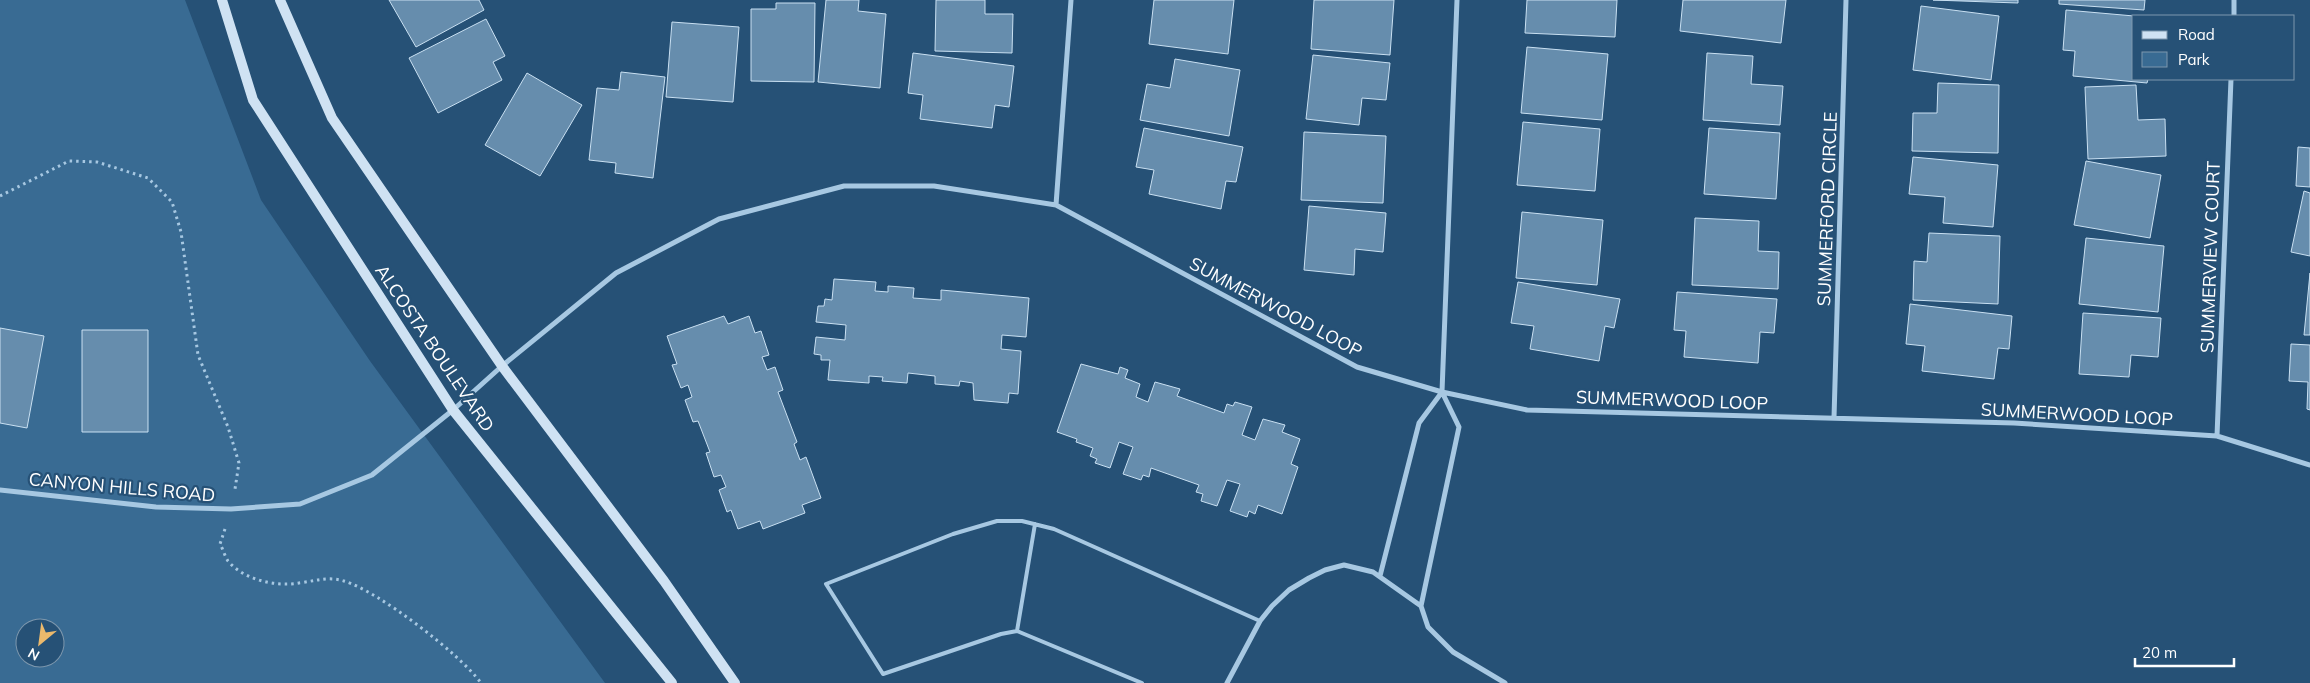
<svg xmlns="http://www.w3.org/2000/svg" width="2310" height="683" font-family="Mulish,sans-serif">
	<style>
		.green { fill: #396b93; fill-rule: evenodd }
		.building { fill: #668dad; stroke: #c9e0f2 }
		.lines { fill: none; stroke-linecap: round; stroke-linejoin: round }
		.path { stroke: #a7c8e2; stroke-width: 3; stroke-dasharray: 2.5 4; stroke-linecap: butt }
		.service { stroke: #a7c8e2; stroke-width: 4 }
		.minor { stroke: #a7c8e2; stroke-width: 5 }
		.secondary { stroke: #cfe2f3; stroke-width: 10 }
		.labels { text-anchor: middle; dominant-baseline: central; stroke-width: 4.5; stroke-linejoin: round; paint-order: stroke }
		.street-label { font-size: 18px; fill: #fff; stroke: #265176 }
	</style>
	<rect width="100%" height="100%" fill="#265176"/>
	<path class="green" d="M0,0H185L261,200L370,361L605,683H0ZM25,628H55V658H25Z"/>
	<path class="building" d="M389,0H479L484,10L416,47Z
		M826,0H859L858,11L886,14L880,88L818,82Z
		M936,0H985V14H1013L1012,53L935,51Z
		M1154,0H1234L1228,54L1149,44Z
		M1314,0H1394L1390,55L1311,49Z
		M1527,0H1617L1615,37L1525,33Z
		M1683,0H1786L1781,43L1680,31Z
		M1933,0H2018V3Z
		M2059,0H2145L2144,10L2059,4Z
		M776,3H815L814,82L751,81V9H776Z
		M1921,6L1999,16L1991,80L1913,70Z
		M2066,10L2134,16V79H2148L2147,83L2073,76L2075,51L2063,50Z
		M486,19L505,56L493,62L502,80L438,113L409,58Z
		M672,22L739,27L733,102L666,97Z
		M1527,47L1608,54L1602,120L1521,113Z
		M913,53L1014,66L1009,107L995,105L992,128L920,119L923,95L908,93Z
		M1707,53L1753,56L1751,84L1783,86L1780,125L1703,120Z
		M1313,55L1390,63L1386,100L1362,98L1359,125L1306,119Z
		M1175,59L1240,70L1229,136L1140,120L1147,84L1170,88Z
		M621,72L665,77L653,178L615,173L616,163L589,160L597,88L619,90Z
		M527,73L582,105L540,176L485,145Z
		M1938,83L1999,85L1998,153L1912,151L1913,113H1937Z
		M2136,85L2138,120L2165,119L2166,156L2088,159L2085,87Z
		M1523,122L1600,129L1595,191L1517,185Z
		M1144,128L1243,147L1236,182L1226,181L1221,209L1149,194L1154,170L1136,167Z
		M1709,128L1780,133L1776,199L1704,194Z
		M1304,132L1386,136L1383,203L1301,200Z
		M2298,147L2310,148V187L2296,186Z
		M1913,157L1998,165L1993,227L1943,223L1945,197L1909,194Z
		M2086,161L2161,175L2150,238L2074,225Z
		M2304,191L2310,193V256L2291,252Z
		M1309,206L1386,213L1383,252L1355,249L1354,275L1304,270Z
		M1522,212L1603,220L1597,285L1516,278Z
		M1695,218L1759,221L1758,251L1779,252L1778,289L1692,285Z
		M1929,233L2000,236L1998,304L1913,300L1914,261L1927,262Z
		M2086,238L2164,246L2158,312L2079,304Z
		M2310,273V335H2304Z
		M834,279L876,282L875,291L888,292V286L914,288L913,298L941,300V290L1029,298L1026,337L1002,335L1001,349L1021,351L1018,394L1009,393L1008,403L974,400L973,383L960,381L959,386L935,384V376L908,373L907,383L882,381L883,377L869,376V383L828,380L830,360H821V355L814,354L816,337L845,340L846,325L816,322L818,306H824L825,299L832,300Z
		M1518,282L1620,299L1614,328L1605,326L1599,361L1530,349L1534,326L1511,323Z
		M1677,292L1777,299L1774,333L1760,332L1758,363L1684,357L1686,331L1674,330Z
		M1910,304L2012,316L2009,349L1998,348L1994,379L1922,371L1925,346L1906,344Z
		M2083,313L2161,318L2158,357L2131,355L2129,377L2079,374Z
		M724,316L728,324L749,316L755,333L761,331L769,355L762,357L767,370L775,367L783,390L778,392L797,442L794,444L800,460L806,457L821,498L802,505L805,513L763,529L760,521L738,529L731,510L727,512L719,490L726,487L721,475L714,477L706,453L710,452L698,421L693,422L685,400L692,397L688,385L681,388L672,365L677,364L667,336Z
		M0,328L44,336L27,428L0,423Z
		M82,330H148V432H82Z
		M2291,344L2310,345V410L2307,409L2308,382L2289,381Z
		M1081,364L1118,374L1120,367L1128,370L1125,378L1140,384L1136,397L1148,402L1155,382L1180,389L1177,396L1224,413L1227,404L1233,406L1235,402L1252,407L1242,435L1255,440L1263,419L1285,425L1282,432L1300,439L1291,464L1298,467L1282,514L1258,505L1255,514L1249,511L1247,517L1230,511L1240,484L1227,480L1217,506L1201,501L1203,494L1196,492L1199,485L1151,468L1149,477L1143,475L1141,480L1123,474L1133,447L1119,442L1110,468L1095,463L1097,459L1090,456L1093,448L1076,442L1077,439L1057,432Z"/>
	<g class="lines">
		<path class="path" d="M0,196L69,161L97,162L148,178L172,202L181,232L198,355L228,427L239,463L235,489
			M225,529L220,544C223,549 225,557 228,561C244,580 276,587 299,583C315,581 328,576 344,581C378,591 460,654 481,683"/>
		<path class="service" d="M1017,631L1035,524
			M1142,683L1017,631L1001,634L883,674L826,584L953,534L997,521H1022L1054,529L1081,541L1260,621"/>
		<path class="minor" d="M2234,16V0
			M1056,205L1071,0
			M1834,418L1846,0
			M2217,436L2231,79
			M0,490L156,507L231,509L300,504L372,475L453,410L502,366L616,273L719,219L844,186H934L1056,205L1357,367L1442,392L1527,410L2014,423L2217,436L2310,465
			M1380,576L1419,423L1442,392
			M1421,606L1459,427L1442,392L1457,0
			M1227,683L1260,621L1272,606L1289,590L1309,578L1325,570L1344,565L1373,572L1421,606L1428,627L1453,652L1505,683"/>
		<path class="secondary" d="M222,0L253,100L453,410L672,683
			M280,0L332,118L502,366L664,581L735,683"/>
	</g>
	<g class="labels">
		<g class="street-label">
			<text transform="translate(1827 209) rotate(-88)">SUMMERFORD CIRCLE</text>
			<text transform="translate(2210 257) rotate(-88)">SUMMERVIEW COURT</text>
			<text transform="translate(1276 307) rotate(28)">SUMMERWOOD LOOP</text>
			<text transform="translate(435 348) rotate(56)">ALCOSTA BOULEVARD</text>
			<text transform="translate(1672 400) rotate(2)">SUMMERWOOD LOOP</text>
			<text transform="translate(2077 414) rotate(3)">SUMMERWOOD LOOP</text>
			<text transform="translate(122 487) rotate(5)">CANYON HILLS ROAD</text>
		</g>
	</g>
	<rect x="2132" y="15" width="162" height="65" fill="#265176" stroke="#7d97ad"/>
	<rect x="2142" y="31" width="25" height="8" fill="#cfe2f3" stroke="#7d97ad"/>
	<text x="2178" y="40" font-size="15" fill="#ffffff">Road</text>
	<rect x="2142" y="52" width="25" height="15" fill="#396b93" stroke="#7d97ad"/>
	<text x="2178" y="65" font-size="15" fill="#ffffff">Park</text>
	<g transform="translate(40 643) rotate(209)"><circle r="24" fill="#265176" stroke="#7d97ad"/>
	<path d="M0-4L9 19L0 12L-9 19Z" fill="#ebb96c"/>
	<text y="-8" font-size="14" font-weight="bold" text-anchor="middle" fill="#ffffff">N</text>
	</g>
	<path d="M2135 658v8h99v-8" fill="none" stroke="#ffffff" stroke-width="2.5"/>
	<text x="2142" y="658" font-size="15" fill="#ffffff" stroke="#265176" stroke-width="4" paint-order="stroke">20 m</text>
</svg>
